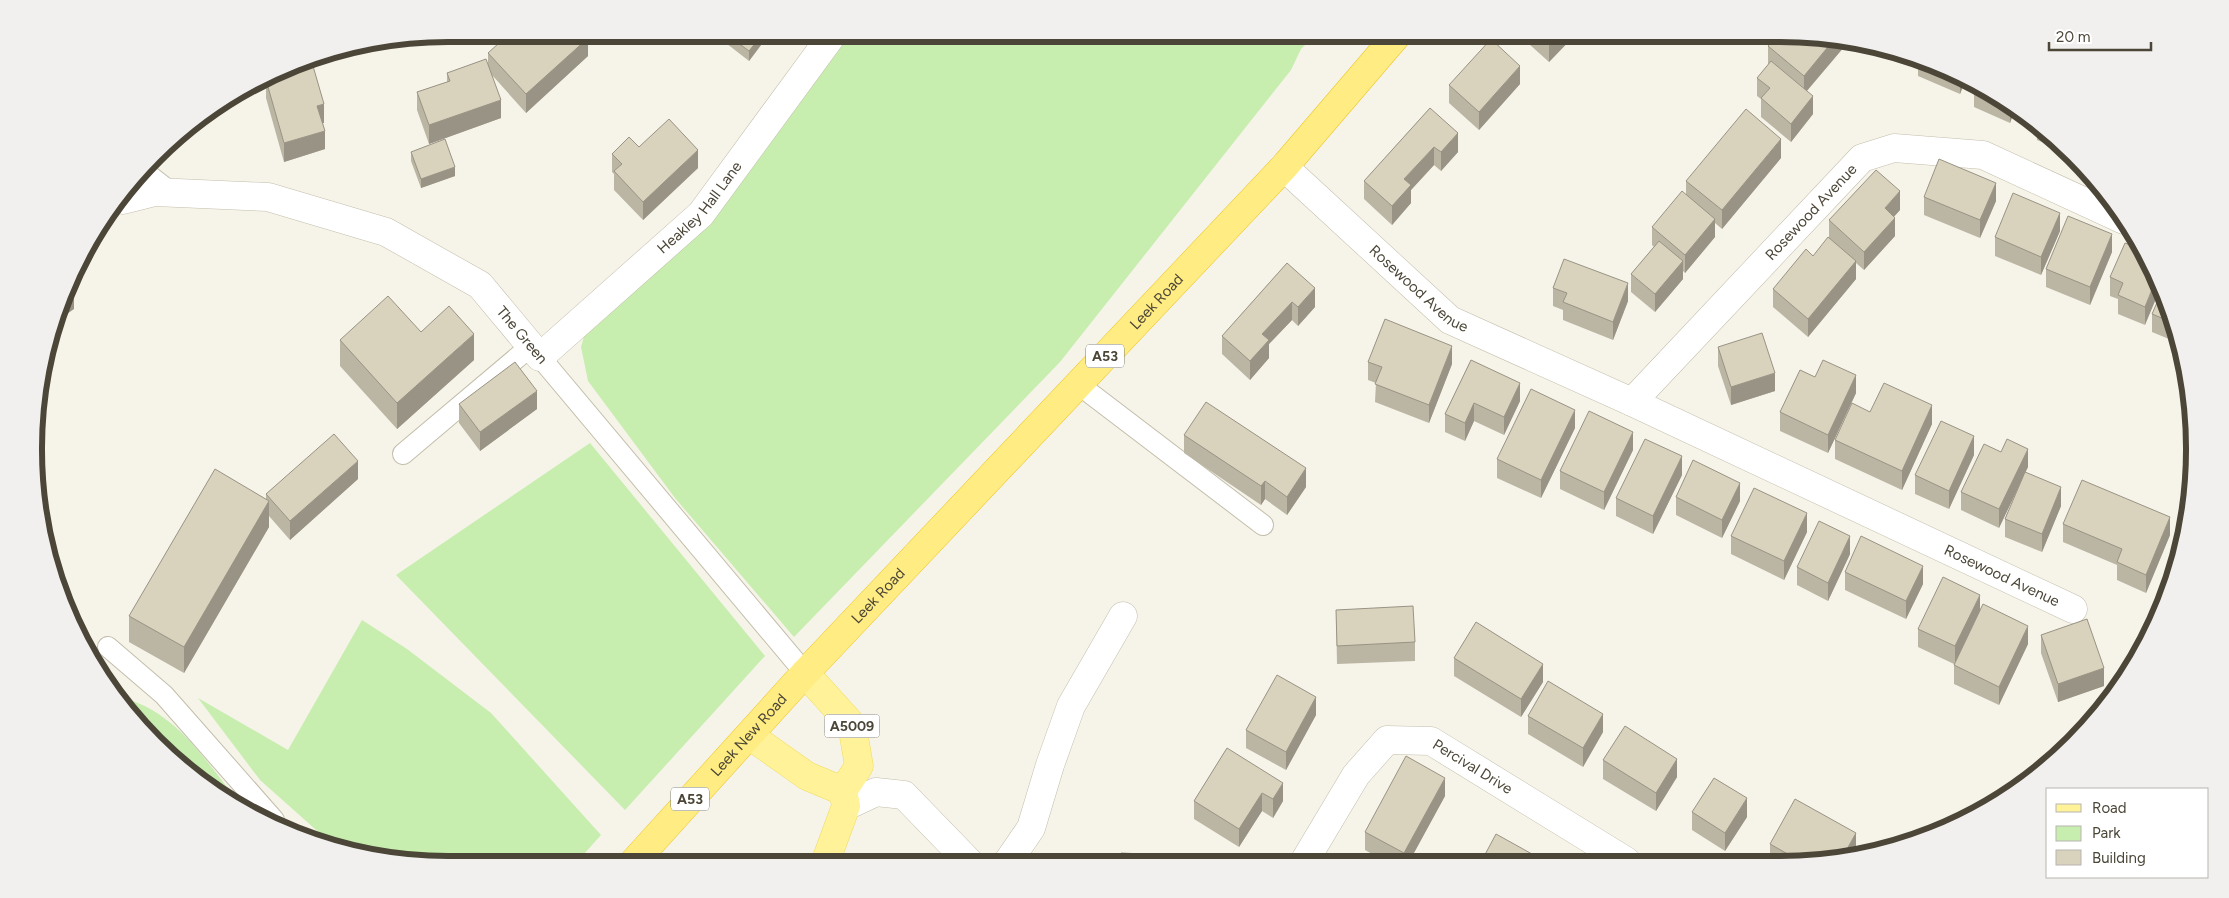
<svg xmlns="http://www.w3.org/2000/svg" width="2229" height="898" font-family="Figtree,sans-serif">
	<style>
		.green { fill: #c7edaf }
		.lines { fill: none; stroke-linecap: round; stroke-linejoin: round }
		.service-casing { stroke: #c3beab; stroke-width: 22 }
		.minor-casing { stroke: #c3beab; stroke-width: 29 }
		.primary-casing { stroke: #efdb5e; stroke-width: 29 }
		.trunk-casing { stroke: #ecc52d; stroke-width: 29 }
		.service { stroke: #fff; stroke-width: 20 }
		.minor { stroke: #fff; stroke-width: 28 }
		.primary { stroke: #fff299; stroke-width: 28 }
		.trunk { stroke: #ffec82; stroke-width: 28 }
		.wall { fill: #bbb5a3 }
		.shaded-wall { fill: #989384 }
		.building { fill: #d9d2bd; stroke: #989384 }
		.labels { text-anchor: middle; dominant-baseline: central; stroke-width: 4; stroke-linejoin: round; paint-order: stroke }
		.shield { fill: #fff; stroke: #817e73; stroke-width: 1 }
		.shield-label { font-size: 14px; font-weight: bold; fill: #4b4637 }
		.street-label { font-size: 15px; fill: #4b4637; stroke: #fff }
		.rim { fill: none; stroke: #4b4637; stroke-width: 6 }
	</style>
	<rect width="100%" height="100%" fill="#f6f4e9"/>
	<path class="green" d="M847,34H1316L1301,49L1291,70L1060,362L794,637L675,498L588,381L581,347L587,326L819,69Z
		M590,443L765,656L625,810L396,575Z
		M362,620L407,649L491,713L601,835L575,864H449L333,845L260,780L198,698L288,750Z
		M117,696C175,710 202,756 237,800L196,778L137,723Z"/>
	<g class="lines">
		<g class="service-casing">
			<path id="service" d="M146,173L173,194
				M540,357L805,673
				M1078,384L1263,525
				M403,454L531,346
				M108,647L164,695L274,820"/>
		</g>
		<g class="minor-casing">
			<g id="minor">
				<path id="s1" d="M1284,167L1450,320L1632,402L2073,609"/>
				<path id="s2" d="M123,200L155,192L268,197L386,232L480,285L540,357L701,214L833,34"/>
				<path id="s3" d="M1632,402L1862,158L1894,148L1983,155L2124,220"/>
				<path d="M846,806L876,792L904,795L970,863"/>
				<path id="s4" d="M1304,862L1356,775L1387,740L1431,741L1626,861"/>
				<path d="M1007,863L1031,828L1050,765L1071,706L1123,616"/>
			</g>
		</g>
		<g class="primary-casing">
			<path id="primary" d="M805,673L852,725L859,766L843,791L846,806L825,863
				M749,735L807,776L843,791"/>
		</g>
		<g class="trunk-casing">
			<g id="trunk">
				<path id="s5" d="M632,864L805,673L1284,167L1398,34"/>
			</g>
		</g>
		<use href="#service" class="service"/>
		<use href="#minor" class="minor"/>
		<use href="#primary" class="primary"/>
		<use href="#trunk" class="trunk"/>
	</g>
	<path class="wall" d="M722,34H774L767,42L761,37V45L749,61L722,40Z
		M1518,34H1576L1549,62Z
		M1844,44V47L1807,91L1813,114L1791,142L1761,117V99L1757,96V78L1768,65V46Z
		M488,53L588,56L526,113L492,75L501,118L429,144L417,110V92L447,82V73L488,66Z
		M313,57V59L306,61V68L324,123H323L325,149L284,162L266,98V87L259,88L258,82Z
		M1918,58L1966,79L1960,94L1918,76Z
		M1520,84L1479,130L1449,103V85Z
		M1974,89H1987L2015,109L2010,123L1974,107Z
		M1430,108L1458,152L1441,171L1434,165L1411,190V203L1392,225L1364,199V181Z
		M2037,125L2054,137L2069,153L2037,140Z
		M639,147L698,168L643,220L614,190V174L612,172V154Z
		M411,152L455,176L421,188L411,161Z
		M1781,158L1722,229L1715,223V237L1685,273L1683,271V279L1655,312L1631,292V274L1654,247L1652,245V227L1686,194V181Z
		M1924,197L1996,201L1980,238L1924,215Z
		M1900,210L1894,217L1895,236L1864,270L1856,263V279L1808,337L1773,307V289L1813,256L1829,238V220Z
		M2060,231L2041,275L1995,256V237Z
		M2112,252L2090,305L2046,287V269Z
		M1287,263L1315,307L1298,326L1292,320L1269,344V358L1250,380L1222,354V336Z
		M2152,265L2145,325L2118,314V299L2110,296V277Z
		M1553,288L1628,301L1613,340L1563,320V310L1553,306Z
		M2162,291L2181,341V344L2152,332V314Z
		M421,332L474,360L397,429L340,366V340Z
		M1718,347L1775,391L1731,405L1718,366Z
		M1471,360L1520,401L1504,435L1474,421L1465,441L1445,432V414Z
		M1368,362L1452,364L1429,423L1375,402L1376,383L1368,380Z
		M1815,377L1856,393L1828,453L1780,431V412Z
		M459,404L537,409L480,451L459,423Z
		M1870,412L1932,424L1902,490L1835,459V440Z
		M1575,428L1541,498L1497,478V459Z
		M1184,435L1306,487L1287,515L1265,499L1261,505L1184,453Z
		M1633,450L1604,510L1560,489V471Z
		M1974,455L1949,509L1915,494V475Z
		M2028,467L2025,472L2061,506L2042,552L2005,537V519L2021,482L1999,528L1961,510V492Z
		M1682,475L1653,534L1616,516V498Z
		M358,479L290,540L269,516V527L184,673L129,642V616L266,499V494Z
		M1676,497L1740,501L1722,538L1676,515Z
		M2063,524L2170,535L2146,593L2117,580V565L2063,542Z
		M1807,532L1784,580L1731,554V536Z
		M1850,554L1828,601L1797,585V567Z
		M1845,572L1923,584L1906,619L1845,590Z
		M1336,610L1415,642V661L1337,664Z
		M1980,611L2028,644L1999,705L1954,684V664L1918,647V629Z
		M2041,635L2104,686L2058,702L2041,653Z
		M1454,658L1543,682L1521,717L1454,676Z
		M1316,715L1286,770L1246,748V730Z
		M1528,716L1603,732L1583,767L1528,734Z
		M1227,748L1283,801L1273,818L1262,811L1239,847L1194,819V801Z
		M1603,760L1677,777L1656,811L1603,779Z
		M1445,796L1409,862H1386L1365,850V832Z
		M1692,812L1747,817L1725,851L1692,830Z
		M1770,844L1856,851L1834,861H1770Z"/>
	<path class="shaded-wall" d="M767,34H774L767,42Z
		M1559,34H1576L1549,62V44Z
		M761,36V45L749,61V51Z
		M588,38V56L526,113V94Z
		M1832,42L1844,44V47L1804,94V76Z
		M313,57V59L306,61V78L266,80V87L259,88V81Z
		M1520,66V84L1479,130V112Z
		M1960,77L1966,79L1960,94Z
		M1813,96V114L1791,142V124Z
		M501,100V118L429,144V125Z
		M324,104V123L317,124V106Z
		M2010,105L2015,109L2010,123Z
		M325,131V149L284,162V143Z
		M1458,133V152L1441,171V152Z
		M1781,139V158L1722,229V210Z
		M1434,147V165L1411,190V203L1392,225V206L1404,179Z
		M698,150V168L643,220V202Z
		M455,167V176L421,188V179Z
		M1996,183V201L1980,238V220Z
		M1900,191V210L1885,226V208Z
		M2060,213V231L2041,275V257Z
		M1895,218V236L1864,270V252Z
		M1715,219V237L1685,273V255Z
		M2112,234V252L2090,305V287Z
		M1683,261V279L1655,312V294Z
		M1856,261V279L1808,337V319Z
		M2157,277L2161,287L2145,325V307Z
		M1628,283V301L1613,340V322Z
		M1315,288V307L1298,326V307Z
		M74,291V309L54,323L56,315L64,298Z
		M1292,302V320L1269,344V358L1250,380V361L1262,334Z
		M474,334V360L397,429V403Z
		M1452,346V364L1429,423V405Z
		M1775,373V391L1731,405V387Z
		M1856,375V393L1828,453V435Z
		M1520,383V401L1504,435V417Z
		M537,391V409L480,451V432Z
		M1474,403V421L1465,441V423Z
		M1932,405V424L1902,490V471Z
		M1575,410V428L1541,498V480Z
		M1633,432V450L1604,510V492Z
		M1974,436V455L1949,509V491Z
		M2028,449V467L1999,528V509Z
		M1682,456V475L1653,534V516Z
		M358,461V479L290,540V521Z
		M1306,468V487L1287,515V497Z
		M1265,481V499L1261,505V486Z
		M1740,483V501L1722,538V520Z
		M2061,487V506L2042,552V534Z
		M269,501V527L184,673V647Z
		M1807,513V532L1784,580V561Z
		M2170,517V535L2146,593V575Z
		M1850,536V554L1828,601V583Z
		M1923,566V584L1906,619V601Z
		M1980,595V613L1955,665V646Z
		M2028,626V644L1999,705V687Z
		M1543,664V682L1521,717V699Z
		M2104,668V686L2058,702V684Z
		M1316,697V715L1286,770V752Z
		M1603,714V732L1583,767V748Z
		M1677,759V777L1656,811V793Z
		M1445,778V796L1409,862H1404V853Z
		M1283,783V801L1273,818V799Z
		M1262,793V811L1239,847V829Z
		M1747,798V817L1725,851V833Z
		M1856,833V851L1854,855L1842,858Z
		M1807,853V861H1802Z"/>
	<path class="building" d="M509,34H584L588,38L526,94L488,53Z
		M726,34H758L761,36L749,51Z
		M1538,34H1559L1549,44Z
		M1778,34H1780L1832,42L1804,76L1768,46Z
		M1491,39L1520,66L1479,112L1449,85Z
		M486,59L501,100L429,125L417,92L450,81L447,73Z
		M1771,61L1813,96L1791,124L1761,98L1770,88L1757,78Z
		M313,66L324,104L317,106L325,131L284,143L266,80Z
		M1976,84L1987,89L2006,103L1974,89Z
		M1430,108L1458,133L1441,152L1434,147L1404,179L1411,185L1392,206L1364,181Z
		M1746,109L1781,139L1722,210L1686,181Z
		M669,119L698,150L643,202L614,171L622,164L612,154L629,137L639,147Z
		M445,139L455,167L421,179L411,152Z
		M1939,159L1996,183L1980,220L1924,197Z
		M1876,170L1900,191L1885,208L1895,218L1864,252L1829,220Z
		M1682,191L1715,219L1685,255L1652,227Z
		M2013,193L2060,213L2041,257L1995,237Z
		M2068,216L2112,234L2090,287L2046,269Z
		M1828,237L1856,261L1808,319L1773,289L1806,249L1813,256Z
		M1659,241L1683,261L1655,294L1631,274Z
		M2125,243L2143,250L2152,265L2157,277L2145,307L2118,295L2123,283L2110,277Z
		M1564,259L1628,283L1613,322L1563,302L1567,293L1553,288Z
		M1287,263L1315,288L1298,307L1292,302L1262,334L1269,340L1250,361L1222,336Z
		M70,284L74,291L64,298Z
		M2162,291L2174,323L2152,314Z
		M388,296L421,332L449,306L474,334L397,403L340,340Z
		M1385,319L1452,346L1429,405L1375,384L1382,367L1368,362Z
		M1762,333L1775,373L1731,387L1718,347Z
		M1471,360L1520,383L1504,417L1474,403L1465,423L1445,414Z
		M1823,360L1856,375L1828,435L1780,412L1800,370L1815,377Z
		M515,362L537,391L480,432L459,404Z
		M1884,383L1932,405L1902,471L1835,440L1852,403L1870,412Z
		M1531,389L1575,410L1541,480L1497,459Z
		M1206,402L1306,468L1287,497L1265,481L1261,486L1184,435Z
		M1589,411L1633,432L1604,492L1560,471Z
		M1941,421L1974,436L1949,491L1915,475Z
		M334,434L358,461L290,521L266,494Z
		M1645,439L1682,456L1653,516L1616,498Z
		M2007,439L2028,449L1999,509L1961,492L1984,444L2001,452Z
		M1693,460L1740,483L1722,520L1676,497Z
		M215,469L269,501L184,647L129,616Z
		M2025,472L2061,487L2042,534L2005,519Z
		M2082,480L2170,517L2146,575L2117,562L2122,549L2063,524Z
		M1754,488L1807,513L1784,561L1731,536Z
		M1819,521L1850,536L1828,583L1797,567Z
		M1861,536L1923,566L1906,601L1845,572Z
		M1943,577L1980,595L1955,646L1918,629Z
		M1983,604L2028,626L1999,687L1954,665Z
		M1413,606L1415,642L1337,646L1336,610Z
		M2087,619L2104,668L2058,684L2041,635Z
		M1476,622L1543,664L1521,699L1454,658Z
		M2123,667L2130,670L2125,680L2108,700Z
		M1277,675L1316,697L1286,752L1246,730Z
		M1548,681L1603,714L1583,748L1528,716Z
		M1625,726L1677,759L1656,793L1603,760Z
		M1227,748L1283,783L1273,799L1262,793L1239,829L1194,801Z
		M1406,756L1445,778L1404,853L1365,832Z
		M1714,778L1747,798L1725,833L1692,812Z
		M1795,799L1856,833L1842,858L1834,861H1821L1807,853L1802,861H1800L1770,844Z
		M1496,834L1541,859L1539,861L1481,862Z
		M1121,853L1211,857V862L1121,863Z"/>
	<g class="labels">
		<g class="shield">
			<rect x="1086" y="344.5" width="38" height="23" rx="4"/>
			<rect x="824.5" y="714.5" width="55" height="23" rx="4"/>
			<rect x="671" y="787.5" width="38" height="23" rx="4"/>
		</g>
		<g class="shield-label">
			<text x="1105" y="356">A53</text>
			<text x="852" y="726">A5009</text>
			<text x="690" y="799">A53</text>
		</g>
		<g class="street-label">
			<text stroke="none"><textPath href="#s2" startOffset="690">Heakley Hall Lane</textPath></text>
			<text stroke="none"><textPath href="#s3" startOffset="261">Rosewood Avenue</textPath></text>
			<text stroke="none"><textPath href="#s1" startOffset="182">Rosewood Avenue</textPath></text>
			<text stroke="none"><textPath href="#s5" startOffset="769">Leek Road</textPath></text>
			<text transform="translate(522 335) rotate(50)">The Green</text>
			<text stroke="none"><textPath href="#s1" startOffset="834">Rosewood Avenue</textPath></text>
			<text stroke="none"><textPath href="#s5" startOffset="364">Leek Road</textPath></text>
			<text stroke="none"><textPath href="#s5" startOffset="174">Leek New Road</textPath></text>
			<text stroke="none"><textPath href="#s4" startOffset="241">Percival Drive</textPath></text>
		</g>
	</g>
	<path d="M0 0H2229V898H0ZM448 42H1780A406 406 0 0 1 2186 448V450A406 406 0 0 1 1780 856H448A406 406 0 0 1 42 450V448A406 406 0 0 1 448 42Z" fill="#f1f0ef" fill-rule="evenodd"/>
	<path class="rim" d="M448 42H1780A406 406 0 0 1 2186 448V450A406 406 0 0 1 1780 856H448A406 406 0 0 1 42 450V448A406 406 0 0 1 448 42Z"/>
	<rect x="2046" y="788" width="162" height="90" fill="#ffffff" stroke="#b7b5af"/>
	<rect x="2056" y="804" width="25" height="8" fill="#fff299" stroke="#b7b5af"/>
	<text x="2092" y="813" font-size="15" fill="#4b4637">Road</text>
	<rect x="2056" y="826" width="25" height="15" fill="#c7edaf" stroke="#b7b5af"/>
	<text x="2092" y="838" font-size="15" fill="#4b4637">Park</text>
	<rect x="2056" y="850" width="25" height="15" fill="#d9d2bd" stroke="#b7b5af"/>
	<text x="2092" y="863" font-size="15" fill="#4b4637">Building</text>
	<path d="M2049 42v8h102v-8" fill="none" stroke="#4b4637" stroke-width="2.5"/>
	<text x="2056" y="42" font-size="15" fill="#4b4637" stroke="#ffffff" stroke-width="4" paint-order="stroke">20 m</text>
</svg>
